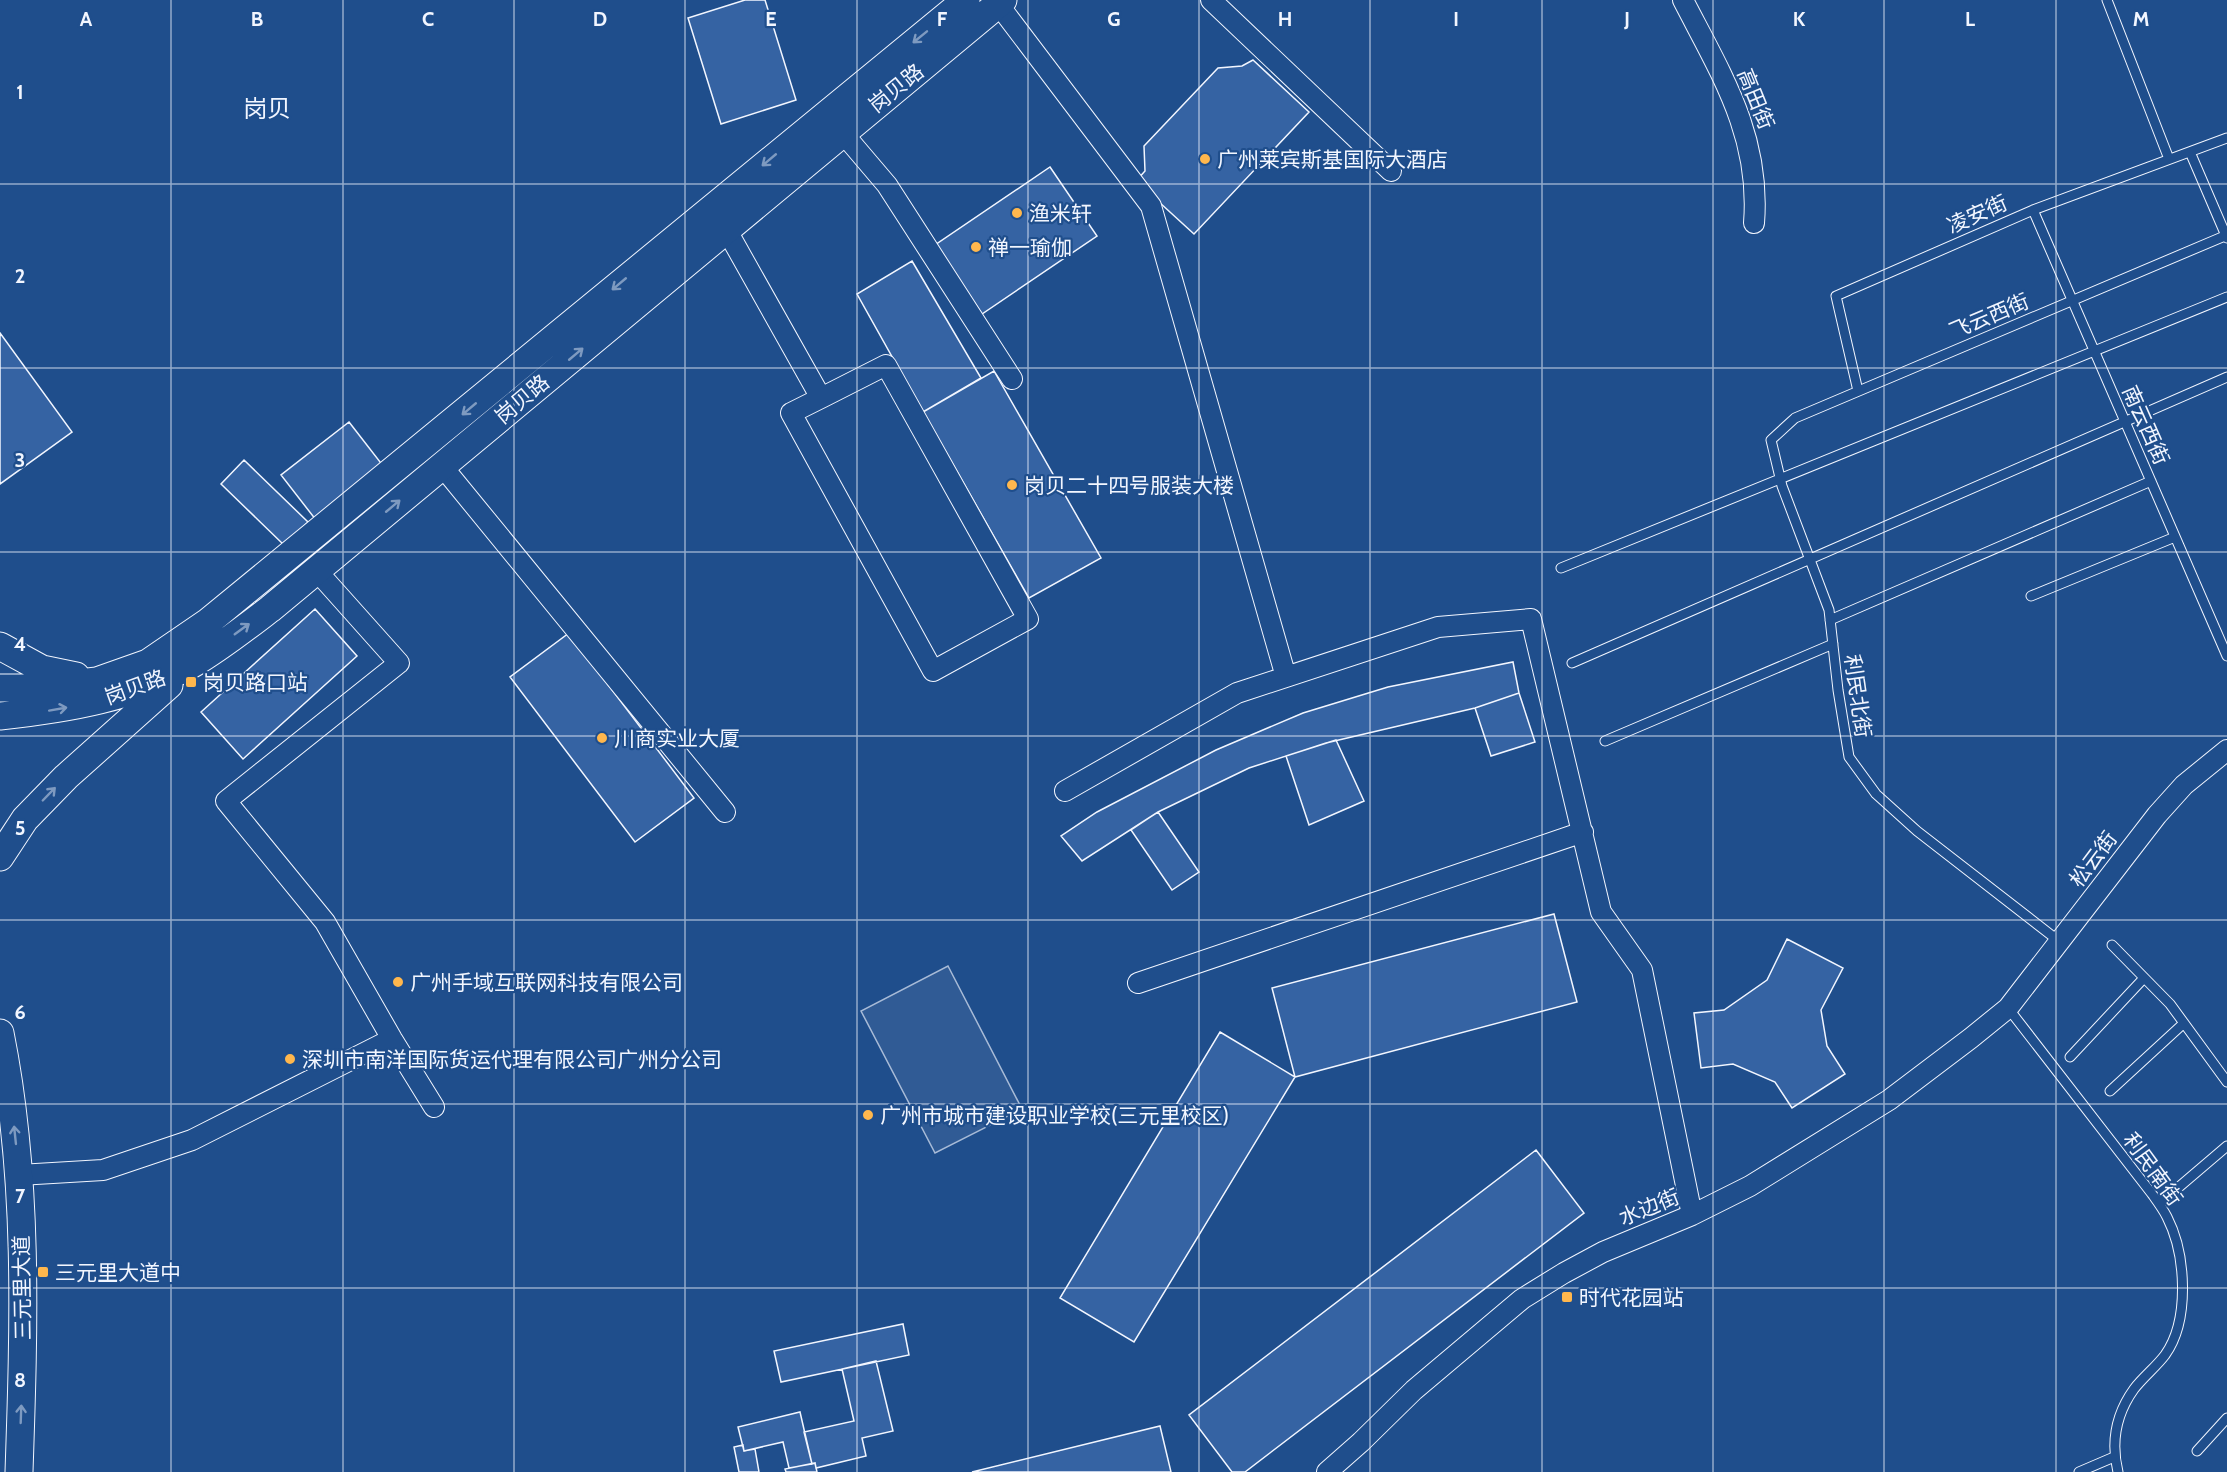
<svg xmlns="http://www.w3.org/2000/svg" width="2227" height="1472" font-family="Cabin,'Noto Sans SC',sans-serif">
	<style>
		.built { fill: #305b95; stroke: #a8bbd7; stroke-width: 1.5 }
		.building { fill: #3563a3; stroke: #f2f6ff; stroke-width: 1.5 }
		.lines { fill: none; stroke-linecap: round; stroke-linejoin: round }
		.lane-casing { stroke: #f2f6ff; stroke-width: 11 }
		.street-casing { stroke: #f2f6ff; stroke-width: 22 }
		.secondary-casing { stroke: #f2f6ff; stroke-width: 29 }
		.lane { stroke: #1f4e8c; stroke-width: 9 }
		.street { stroke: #1f4e8c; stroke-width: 20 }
		.secondary { stroke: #1f4e8c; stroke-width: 27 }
		.oneway { stroke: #7e9ac0 }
		.grid { fill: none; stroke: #f2f6ff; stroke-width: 1.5; stroke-opacity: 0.55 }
		.poi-dot { fill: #ffb74d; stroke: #1f4e8c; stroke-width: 2 }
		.labels { text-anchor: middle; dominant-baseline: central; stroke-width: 4.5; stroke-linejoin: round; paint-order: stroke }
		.street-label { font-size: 21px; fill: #f2f6ff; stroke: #1f4e8c }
		.poi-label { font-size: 21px; fill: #f2f6ff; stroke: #1f4e8c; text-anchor: start }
		.quarter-label { font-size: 24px; fill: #f2f6ff; stroke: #1f4e8c }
		.grid-label { font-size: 20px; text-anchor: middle; font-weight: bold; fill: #f2f6ff; stroke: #1f4e8c; stroke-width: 4.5; stroke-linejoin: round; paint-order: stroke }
	</style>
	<rect width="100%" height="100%" fill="#1f4e8c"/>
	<path class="built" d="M948,966L1022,1109L935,1153L861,1011Z"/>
	<path class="building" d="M745,0H765L796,100L721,124L688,18Z
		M1253,60L1309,112L1194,234L1136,181L1145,171L1144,146L1218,68L1242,66Z
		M1050,167L1097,236L982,314L935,245Z
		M912,261L981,378L923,412L857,294Z
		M0,333L72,432L0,484Z
		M994,371L1101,558L1029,598L923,412Z
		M349,422L384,467L316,520L281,475Z
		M244,460L308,522L285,546L221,484Z
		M315,609L357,656L243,759L201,712Z
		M569,633L694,798L635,842L510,677Z
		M1513,662L1519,693L1475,708L1326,743L1249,768L1158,812L1082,861L1061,836L1097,812L1216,750L1303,713L1388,687Z
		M1519,693L1535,742L1491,756L1475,708Z
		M1336,740L1364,801L1309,825L1286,756Z
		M1158,812L1199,872L1172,890L1131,830Z
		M1554,914L1577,1002L1295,1077L1272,988Z
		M1787,939L1843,968L1821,1010L1827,1046L1845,1074L1792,1108L1775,1082L1733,1064L1701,1068L1694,1013L1724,1010L1767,980Z
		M1220,1032L1295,1077L1134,1342L1060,1298Z
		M1536,1150L1584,1213L1245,1472H1232L1189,1415Z
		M903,1324L909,1355L781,1382L774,1351Z
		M876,1361L893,1431L862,1438L866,1456L816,1468L815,1463L812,1464L804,1432L854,1421L842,1369Z
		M800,1412L812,1464L789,1468L783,1442L744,1451L738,1427Z
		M1160,1426L1171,1472H972Z
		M743,1445L744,1451L755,1449L759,1472H739L734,1447Z
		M815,1463L817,1472H786L785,1469Z"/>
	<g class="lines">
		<g class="lane-casing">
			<path id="lane" d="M2107,0L2169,159
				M2190,152L2227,238
				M2033,210L2227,656
				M1858,391L1836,296L2033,210L2227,138
				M1561,568L2227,297
				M2031,596L2175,537
				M1830,620L2151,481
				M1572,663L2227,377
				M1605,741L1833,644
				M2060,942L1917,831L1876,794L1849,757L1838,690L1829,610L1782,486L1771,440L1795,418L2227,235
				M2112,945L2170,1004L2227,1082
				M2008,1008L2152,1194C2157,1201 2163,1209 2167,1217C2186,1254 2190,1320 2165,1355C2156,1367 2143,1377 2134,1389C2116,1414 2111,1443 2118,1472
				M2070,1057L2144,978
				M2110,1091L2184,1023
				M2159,1204L2227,1146
				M2197,1451L2227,1418
				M2079,1472L2114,1457"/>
		</g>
		<g class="street-casing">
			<path id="street" d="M995,0L1151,206L1286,677
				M1211,0L1391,171
				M1683,0C1721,74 1761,136 1754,223
				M836,125L887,185L1012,379
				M726,229L821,398L886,365L1028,619L933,671L791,413L821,398
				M442,466L725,812
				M316,570L399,663L226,801L325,922L392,1039L434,1107
				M1065,791L1237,693L1438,627L1531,619L1601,912L1642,970L1692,1215
				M1138,983L1583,832
				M19,1175L103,1170L192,1140L392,1039
				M1327,1472L1361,1442L1414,1390L1522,1299L1564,1273L1603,1252L1692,1215L1750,1186L1889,1100L1971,1038L2008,1008L2157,815L2184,785L2227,750"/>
		</g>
		<g class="secondary-casing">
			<path id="secondary" d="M0,646L42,669L76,676
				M0,688H33L97,681L148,663L208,622L966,0
				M0,716C67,709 135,698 194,663C221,647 245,628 270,609L1003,0
				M0,857L25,819L66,777L169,685
				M0,1033C29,1178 24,1325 19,1472"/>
		</g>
		<use href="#lane" class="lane"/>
		<use href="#street" class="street"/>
		<use href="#secondary" class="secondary"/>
	</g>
	<defs><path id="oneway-shaft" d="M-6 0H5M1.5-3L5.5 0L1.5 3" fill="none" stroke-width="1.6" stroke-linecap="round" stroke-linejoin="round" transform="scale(1.5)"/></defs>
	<g class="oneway">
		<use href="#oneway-shaft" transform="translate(920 37) rotate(141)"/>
		<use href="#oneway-shaft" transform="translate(769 160) rotate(140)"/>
		<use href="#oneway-shaft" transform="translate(619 284) rotate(140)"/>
		<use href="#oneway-shaft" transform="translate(576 354) rotate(-40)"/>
		<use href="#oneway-shaft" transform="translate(469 409) rotate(140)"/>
		<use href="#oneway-shaft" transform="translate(393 506) rotate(-40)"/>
		<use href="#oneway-shaft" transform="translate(242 629) rotate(-36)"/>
		<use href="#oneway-shaft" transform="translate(58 709) rotate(-10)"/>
		<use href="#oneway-shaft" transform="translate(49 794) rotate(-46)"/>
		<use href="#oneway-shaft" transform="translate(15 1135) rotate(-96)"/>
		<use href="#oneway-shaft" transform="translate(21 1414) rotate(-88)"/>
	</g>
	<path class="grid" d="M171,0V1472M343,0V1472M514,0V1472M685,0V1472M857,0V1472M1028,0V1472M1199,0V1472M1370,0V1472M1542,0V1472M1713,0V1472M1884,0V1472M2056,0V1472M0,184H2227M0,368H2227M0,552H2227M0,736H2227M0,920H2227M0,1104H2227M0,1288H2227"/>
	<g class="poi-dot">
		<circle cx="1205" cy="159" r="6"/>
		<circle cx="1017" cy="213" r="6"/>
		<circle cx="976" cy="247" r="6"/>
		<circle cx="1012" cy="485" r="6"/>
		<rect x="185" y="676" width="12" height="12" rx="3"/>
		<circle cx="602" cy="738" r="6"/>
		<circle cx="398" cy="982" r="6"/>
		<circle cx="290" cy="1059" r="6"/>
		<circle cx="868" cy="1115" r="6"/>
		<rect x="37" y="1266" width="12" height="12" rx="3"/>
		<rect x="1561" y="1291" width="12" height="12" rx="3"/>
	</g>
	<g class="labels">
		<g class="street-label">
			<text transform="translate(896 88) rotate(-39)">岗贝路</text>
			<text transform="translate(1756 99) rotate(68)">高田街</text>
			<text transform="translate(1977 214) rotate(-24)">凌安街</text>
			<text transform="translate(1989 316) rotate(-23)">飞云西街</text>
			<text transform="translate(522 399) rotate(-40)">岗贝路</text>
			<text transform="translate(2146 425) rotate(66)">南云西街</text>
			<text transform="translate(135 687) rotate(-20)">岗贝路</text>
			<text transform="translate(1858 696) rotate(82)">利民北街</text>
			<text transform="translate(2093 859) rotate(-53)">松云街</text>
			<text transform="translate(2153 1169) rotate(54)">利民南街</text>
			<text transform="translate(1649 1207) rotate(-22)">水边街</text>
			<text transform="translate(22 1288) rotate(-91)">三元里大道</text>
		</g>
		<g class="poi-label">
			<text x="1217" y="159">广州莱宾斯基国际大酒店</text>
			<text x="1029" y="213">渔米轩</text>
			<text x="988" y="247">禅一瑜伽</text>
			<text x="1024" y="485">岗贝二十四号服装大楼</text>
			<text x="203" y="682">岗贝路口站</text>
			<text x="614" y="738">川商实业大厦</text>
			<text x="410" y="982">广州手域互联网科技有限公司</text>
			<text x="302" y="1059">深圳市南洋国际货运代理有限公司广州分公司</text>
			<text x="880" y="1115">广州市城市建设职业学校(三元里校区)</text>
			<text x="55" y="1272">三元里大道中</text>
			<text x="1579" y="1297">时代花园站</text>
		</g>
		<g class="quarter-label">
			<text x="267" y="108">岗贝</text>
		</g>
	</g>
	<g class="grid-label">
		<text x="86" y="26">A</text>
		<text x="257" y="26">B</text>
		<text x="428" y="26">C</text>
		<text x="600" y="26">D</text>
		<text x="771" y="26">E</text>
		<text x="942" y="26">F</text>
		<text x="1114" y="26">G</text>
		<text x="1285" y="26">H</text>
		<text x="1456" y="26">I</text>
		<text x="1627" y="26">J</text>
		<text x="1799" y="26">K</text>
		<text x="1970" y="26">L</text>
		<text x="2141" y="26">M</text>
		<text x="20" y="99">1</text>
		<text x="20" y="283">2</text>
		<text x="20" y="467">3</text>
		<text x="20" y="651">4</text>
		<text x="20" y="835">5</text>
		<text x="20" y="1019">6</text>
		<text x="20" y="1203">7</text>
		<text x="20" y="1387">8</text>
	</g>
</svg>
